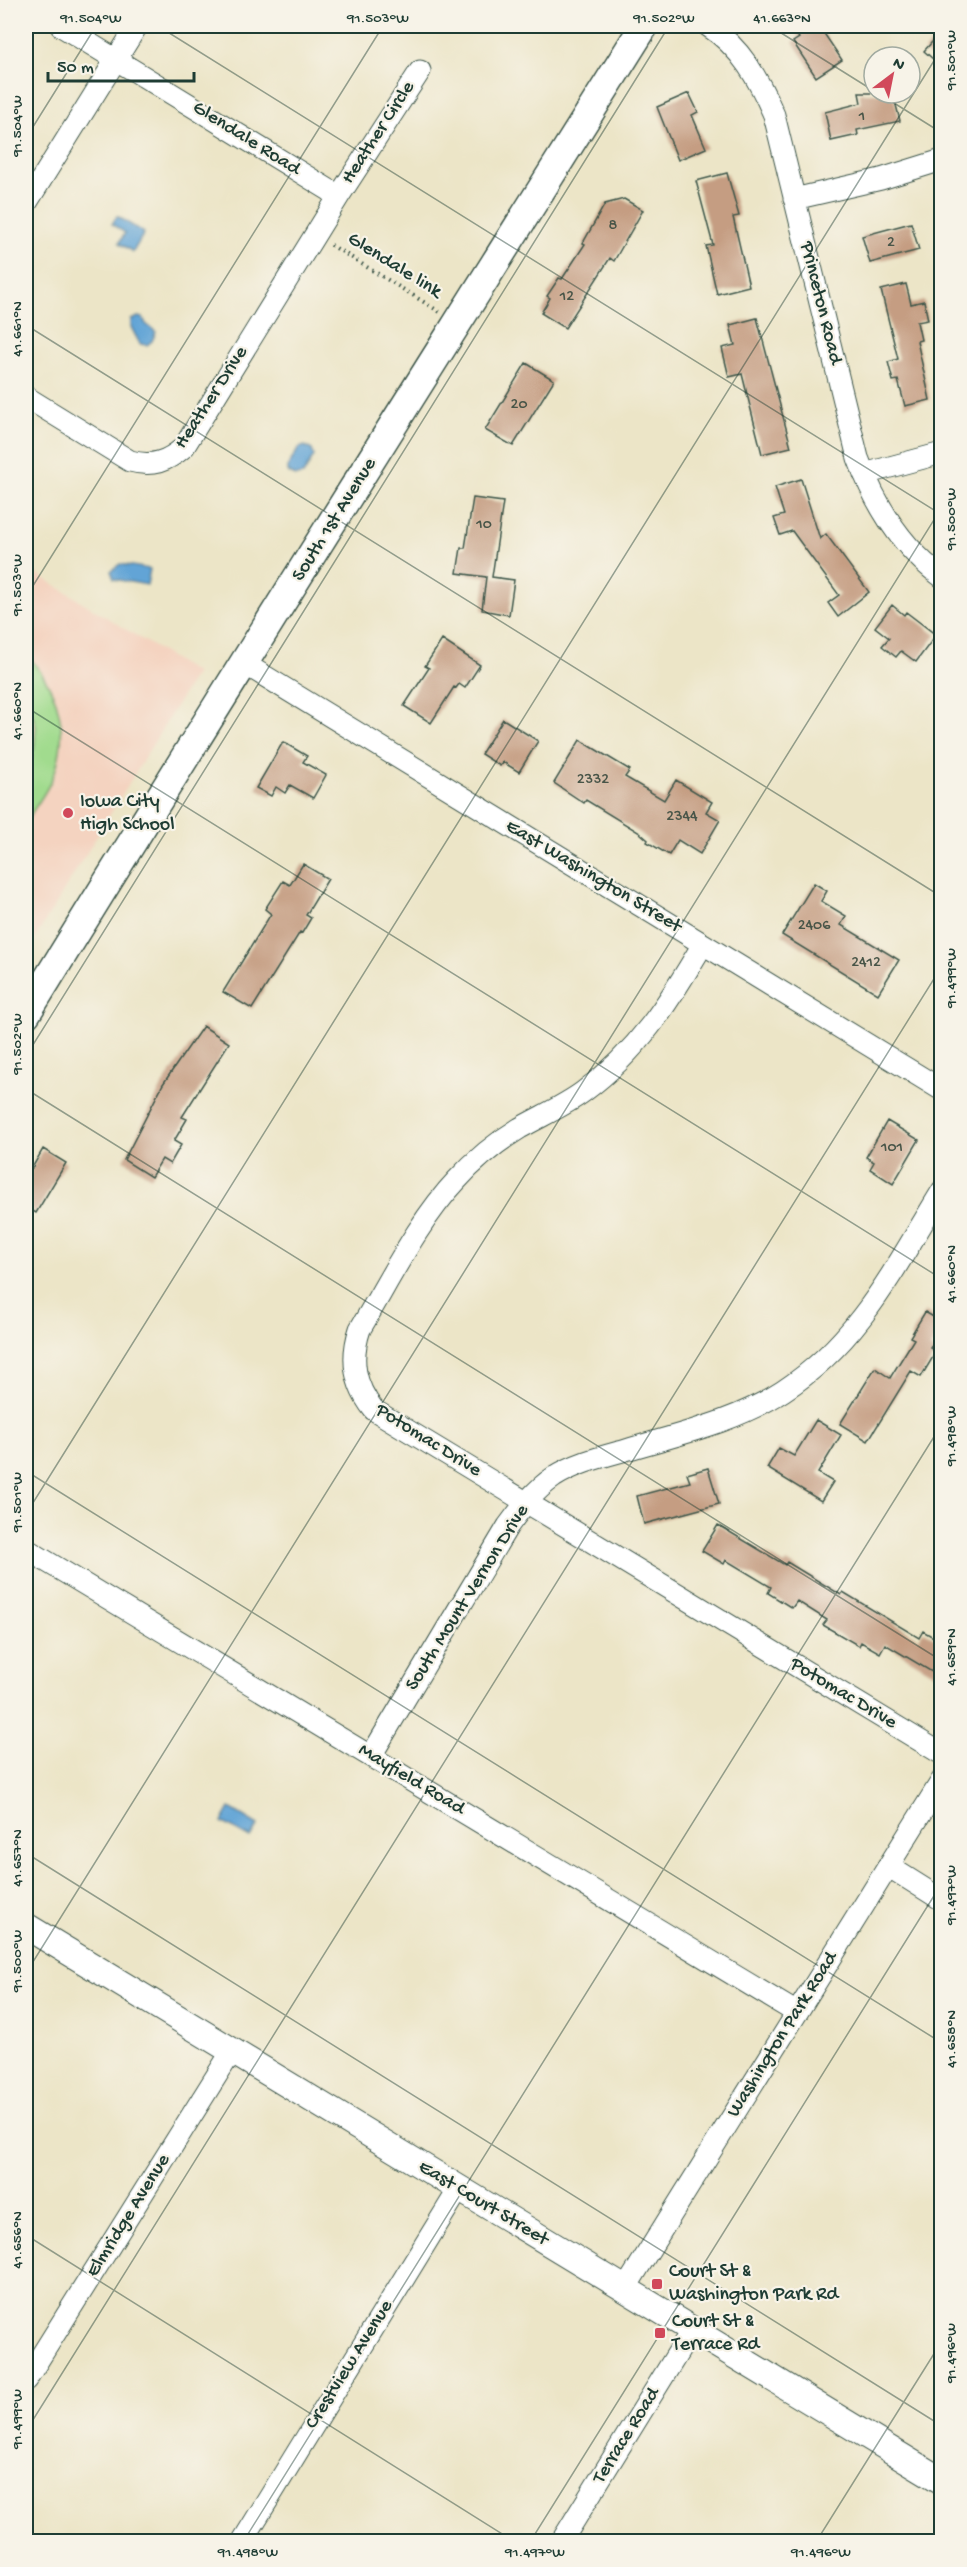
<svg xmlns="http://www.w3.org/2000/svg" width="967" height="2567" font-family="'Gochi Hand',sans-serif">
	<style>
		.built { fill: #f4d3c0 }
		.green { fill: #a1db8e; stroke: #608c61; stroke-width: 1.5 }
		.water { fill: #62a4d6; stroke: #407085; stroke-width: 1.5 }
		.building { fill: #c59d82 }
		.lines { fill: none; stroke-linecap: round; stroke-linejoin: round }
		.minor-casing { stroke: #3e564a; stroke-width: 23 }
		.tertiary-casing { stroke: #3e564a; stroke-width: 28 }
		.secondary-casing { stroke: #3e564a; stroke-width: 31 }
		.path { stroke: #3e564a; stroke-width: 4; stroke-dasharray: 1.5 4.5; stroke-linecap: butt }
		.minor { stroke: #fff; stroke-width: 21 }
		.tertiary { stroke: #fff; stroke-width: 26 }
		.secondary { stroke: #fff; stroke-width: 28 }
		.ticks { fill: none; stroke: #1f3d34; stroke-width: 1.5; stroke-opacity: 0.45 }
		.poi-dot { fill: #d1495b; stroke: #f7f3e8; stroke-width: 2 }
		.labels { text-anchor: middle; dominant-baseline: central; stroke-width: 4.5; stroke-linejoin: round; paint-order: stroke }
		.number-label { font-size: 16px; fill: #485548 }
		.street-label { font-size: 20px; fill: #1f3d34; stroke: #f7f3e8 }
		.poi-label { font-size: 20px; fill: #1f3d34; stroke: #f7f3e8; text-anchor: start }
		.neatline { fill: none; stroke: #1f3d34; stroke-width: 2 }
		.ticks-label { font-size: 15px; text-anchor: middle; fill: #1f3d34 }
	</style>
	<rect width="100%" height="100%" fill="#f7f3e8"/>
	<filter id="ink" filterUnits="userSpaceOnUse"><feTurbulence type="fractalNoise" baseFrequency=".0167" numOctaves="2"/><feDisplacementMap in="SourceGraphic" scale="12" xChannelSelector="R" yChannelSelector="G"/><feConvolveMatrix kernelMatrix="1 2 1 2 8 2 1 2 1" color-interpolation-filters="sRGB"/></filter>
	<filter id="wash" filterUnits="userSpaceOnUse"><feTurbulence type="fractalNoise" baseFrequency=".008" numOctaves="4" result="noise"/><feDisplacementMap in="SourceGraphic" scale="24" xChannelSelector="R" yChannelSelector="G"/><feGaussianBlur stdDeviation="1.35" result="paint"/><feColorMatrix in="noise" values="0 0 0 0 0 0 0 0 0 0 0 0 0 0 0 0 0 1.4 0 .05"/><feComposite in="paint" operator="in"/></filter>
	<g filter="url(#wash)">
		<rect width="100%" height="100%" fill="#ece5c7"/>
		<path class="built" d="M26,567L196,673L26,953Z"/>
		<path class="green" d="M26,654C55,685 69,722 57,765C52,785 37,804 26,822V773L33,754L26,749V745L34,750L36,726L26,694Z"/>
		<path class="water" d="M117,216L144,233L133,252L119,243L125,233L112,224Z
			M138,317L143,318L146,324L156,332L152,341L147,345L140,344L131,327V320Z
			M305,446L312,450L314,456L303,475L295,476L288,472V466L299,448Z
			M120,564L150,569L147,585L114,579L111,571Z
			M230,1808L258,1825L250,1838L222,1822Z"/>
		<g id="blocks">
			<path class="building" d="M791,26H819L842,60L816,77L793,42L799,38Z
				M942,31V67L924,51Z
				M689,93L698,112L692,115L706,148L678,160L657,107Z
				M859,93H893L900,121L857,130L858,135L831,141L825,112L861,103Z
				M727,173L739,216L733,217L749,286L717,294L706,246L713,245L696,181Z
				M624,199L643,210L614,261L610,258L565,328L541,313L550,298L547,296L559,278L562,279L585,244L583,243L605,204Z
				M911,223L919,250L870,263L862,236Z
				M906,284L911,304L924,301L928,320L917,322L921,340L917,341L930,400L905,406L898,380L893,381L888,362L898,359L881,290Z
				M757,318L791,447L762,454L742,374L729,377L722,348L735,345L730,325Z
				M526,363L554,380L513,446L485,430Z
				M801,479L820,539L826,534L869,592L838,617L828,603L839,595L792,531L780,535L774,518L784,515L775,487Z
				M473,498L503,502L492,577L514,580L509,615L482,610L486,577L457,573L461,548H465Z
				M892,605L904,615L906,612L936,635L916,662L901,651L896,657L882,646L889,638L875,627Z
				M442,640L480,665L465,688L459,684L456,688L454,687L431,723L404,706L429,668L425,666Z
				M503,719L538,741L519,772L503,762L500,766L481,754Z
				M580,740L630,770L625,777L664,800L676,780L712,802L706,812L720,820L700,854L678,840L669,855L647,842L648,840L640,833L586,800L584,803L554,783Z
				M283,742L307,756L303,762L326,775L313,798L290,785L285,793L276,787L271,796L256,788Z
				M303,864L328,879L306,915L311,918L302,933L300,932L252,1009L223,992L271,914L265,909L283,881L290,885Z
				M814,883L827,891L821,901L846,916L841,925L899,960L878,994L782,935Z
				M203,1026L229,1043L182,1117L187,1119L174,1141L181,1145L170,1164L162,1159L151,1177L124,1160L163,1084Z
				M887,1121L919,1140L893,1184L870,1169L874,1162L866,1157Z
				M43,1149L66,1163L36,1213L26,1207V1178Z
				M925,1312L942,1322V1330L930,1348L936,1352L921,1377L911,1371L868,1441L840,1424L875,1368L890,1378L914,1339L910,1337Z
				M816,1420L841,1435L818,1473L833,1482L821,1501L767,1468L779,1448L794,1456Z
				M708,1468L719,1504L644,1524L637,1496L690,1482L687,1474Z
				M718,1525L785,1565L787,1562L841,1595L843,1592L919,1638L923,1631L942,1642V1678L885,1644L880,1653L861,1642L859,1646L823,1625L827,1620L797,1601L792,1608L768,1593L771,1587L726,1560L724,1564L702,1551Z"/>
		</g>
	</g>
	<g filter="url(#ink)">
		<use href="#blocks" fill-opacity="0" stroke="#3e564a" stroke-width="1.5"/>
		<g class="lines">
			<g class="minor-casing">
				<path id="minor" d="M61,26L339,196
					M708,26C741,47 759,80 774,115L858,458C875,504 902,548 942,577
					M794,199L881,179L942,160
					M26,204L137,26
					M26,397L130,461C152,467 167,462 184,447L339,196L420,71
					M864,474L942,453
					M245,664L942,1090
					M703,944C669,1002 639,1051 583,1092C564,1106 541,1116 520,1128C497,1142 475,1160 457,1180C418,1221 389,1281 360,1329C350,1359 354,1385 374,1410L942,1754
					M26,1549L797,2013
					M371,1756L508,1526C522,1507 535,1490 554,1477C576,1463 601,1457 626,1450C679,1434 736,1422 783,1391C860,1341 895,1267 942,1191
					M888,1866L942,1900
					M625,2289L942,1780
					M26,2380L232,2051
					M242,2542L459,2189
					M561,2542L692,2330"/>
			</g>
			<g class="tertiary-casing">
				<path id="tertiary" d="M26,1926L942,2481"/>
			</g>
			<g class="secondary-casing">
				<path id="secondary" d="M26,1014C229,683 438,355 644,26"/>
			</g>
			<path class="path" d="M331,245L440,312"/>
			<use href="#minor" class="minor"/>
			<use href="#tertiary" class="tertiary"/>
			<use href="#secondary" class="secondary"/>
		</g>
	</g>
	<path class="ticks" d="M158,26L942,515M770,26L874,91M878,93L942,133M26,138L96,26M26,325L942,897M26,597L383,26M26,707L942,1279M26,1056L669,26M26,1089L942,1661M26,1471L942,2043M26,1514L942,48M26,1853L942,2426M26,1973L942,507M26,2235L515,2542M26,2431L942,966M243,2542L942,1424M530,2542L942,1883M816,2542L942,2341"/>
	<g class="poi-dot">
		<circle cx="68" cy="813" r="6"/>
		<rect x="651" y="2278" width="12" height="12" rx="3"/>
		<rect x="654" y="2327" width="12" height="12" rx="3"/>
	</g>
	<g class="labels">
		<g class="number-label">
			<text x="862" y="117">1</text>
			<text x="613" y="226">8</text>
			<text x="891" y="243">2</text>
			<text x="567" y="297">12</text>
			<text x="519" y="405">20</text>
			<text x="484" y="525">10</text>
			<text x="593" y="780">2332</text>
			<text x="682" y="817">2344</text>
			<text x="814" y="926">2406</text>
			<text x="866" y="963">2412</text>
			<text x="892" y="1148">101</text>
		</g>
		<g class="street-label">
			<text transform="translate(379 133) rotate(-57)">Heather Circle</text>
			<text transform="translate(246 139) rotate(32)">Glendale Road</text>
			<text transform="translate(394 266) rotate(32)">Glendale link</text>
			<text transform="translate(820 303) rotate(76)">Princeton Road</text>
			<text transform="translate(212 398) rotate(-57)">Heather Drive</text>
			<text transform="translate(335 520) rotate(-58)">South 1st Avenue</text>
			<text transform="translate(593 877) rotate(31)">East Washington Street</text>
			<text transform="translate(428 1441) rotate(32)">Potomac Drive</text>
			<text transform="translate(468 1598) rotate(-58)">South Mount Vernon Drive</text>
			<text transform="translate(843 1694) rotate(31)">Potomac Drive</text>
			<text transform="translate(411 1780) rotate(31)">Mayfield Road</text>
			<text transform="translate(783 2035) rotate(-58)">Washington Park Road</text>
			<text transform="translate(483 2204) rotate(31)">East Court Street</text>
			<text transform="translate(129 2216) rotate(-58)">Elmridge Avenue</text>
			<text transform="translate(350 2365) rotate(-58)">Crestview Avenue</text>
			<text transform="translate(627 2436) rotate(-58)">Terrace Road</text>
		</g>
		<g class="poi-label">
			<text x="80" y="802">Iowa City<tspan x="80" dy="23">High School</tspan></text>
			<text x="669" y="2272">Court St &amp;<tspan x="669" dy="23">Washington Park Rd</tspan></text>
			<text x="672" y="2322">Court St &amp;<tspan x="672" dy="23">Terrace Rd</tspan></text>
		</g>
	</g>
	<rect width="967" height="2567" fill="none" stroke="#f7f3e8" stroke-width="66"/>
	<g transform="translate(892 75) rotate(32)"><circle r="28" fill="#f7f3e8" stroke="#a1aaa0" stroke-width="1.5"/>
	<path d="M0-4.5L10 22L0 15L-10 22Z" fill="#d1495b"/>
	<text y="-9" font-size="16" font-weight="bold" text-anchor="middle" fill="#1f3d34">N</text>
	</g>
	<path d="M48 72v9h146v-9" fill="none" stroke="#1f3d34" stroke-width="3"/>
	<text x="57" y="72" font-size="18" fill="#1f3d34" stroke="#f7f3e8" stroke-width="4.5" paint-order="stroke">50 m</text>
	<rect x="33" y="33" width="901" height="2501" class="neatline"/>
	<g class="ticks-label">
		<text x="91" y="22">91.504°W</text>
		<text x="378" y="22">91.503°W</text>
		<text x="664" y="22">91.502°W</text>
		<text x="782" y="22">41.663°N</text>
		<text transform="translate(950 60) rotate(-90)" y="5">91.501°W</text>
		<text transform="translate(16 126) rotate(-90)" y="5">91.504°W</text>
		<text transform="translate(16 329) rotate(-90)" y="5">41.661°N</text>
		<text transform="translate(950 519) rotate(-90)" y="5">91.500°W</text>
		<text transform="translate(16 585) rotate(-90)" y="5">91.503°W</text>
		<text transform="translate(16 711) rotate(-90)" y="5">41.660°N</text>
		<text transform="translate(950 978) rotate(-90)" y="5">91.499°W</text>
		<text transform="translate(16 1044) rotate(-90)" y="5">91.502°W</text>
		<text transform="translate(950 1274) rotate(-90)" y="5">41.660°N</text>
		<text transform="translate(950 1436) rotate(-90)" y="5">91.498°W</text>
		<text transform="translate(16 1502) rotate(-90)" y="5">91.501°W</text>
		<text transform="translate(950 1657) rotate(-90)" y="5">41.659°N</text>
		<text transform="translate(16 1858) rotate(-90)" y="5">41.657°N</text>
		<text transform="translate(950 1895) rotate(-90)" y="5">91.497°W</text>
		<text transform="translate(16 1961) rotate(-90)" y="5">91.500°W</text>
		<text transform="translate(950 2039) rotate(-90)" y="5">41.658°N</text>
		<text transform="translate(16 2240) rotate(-90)" y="5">41.656°N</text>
		<text transform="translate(950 2353) rotate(-90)" y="5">91.496°W</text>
		<text transform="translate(16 2419) rotate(-90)" y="5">91.499°W</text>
		<text x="248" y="2556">91.498°W</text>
		<text x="535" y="2556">91.497°W</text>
		<text x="821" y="2556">91.496°W</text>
	</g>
</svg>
